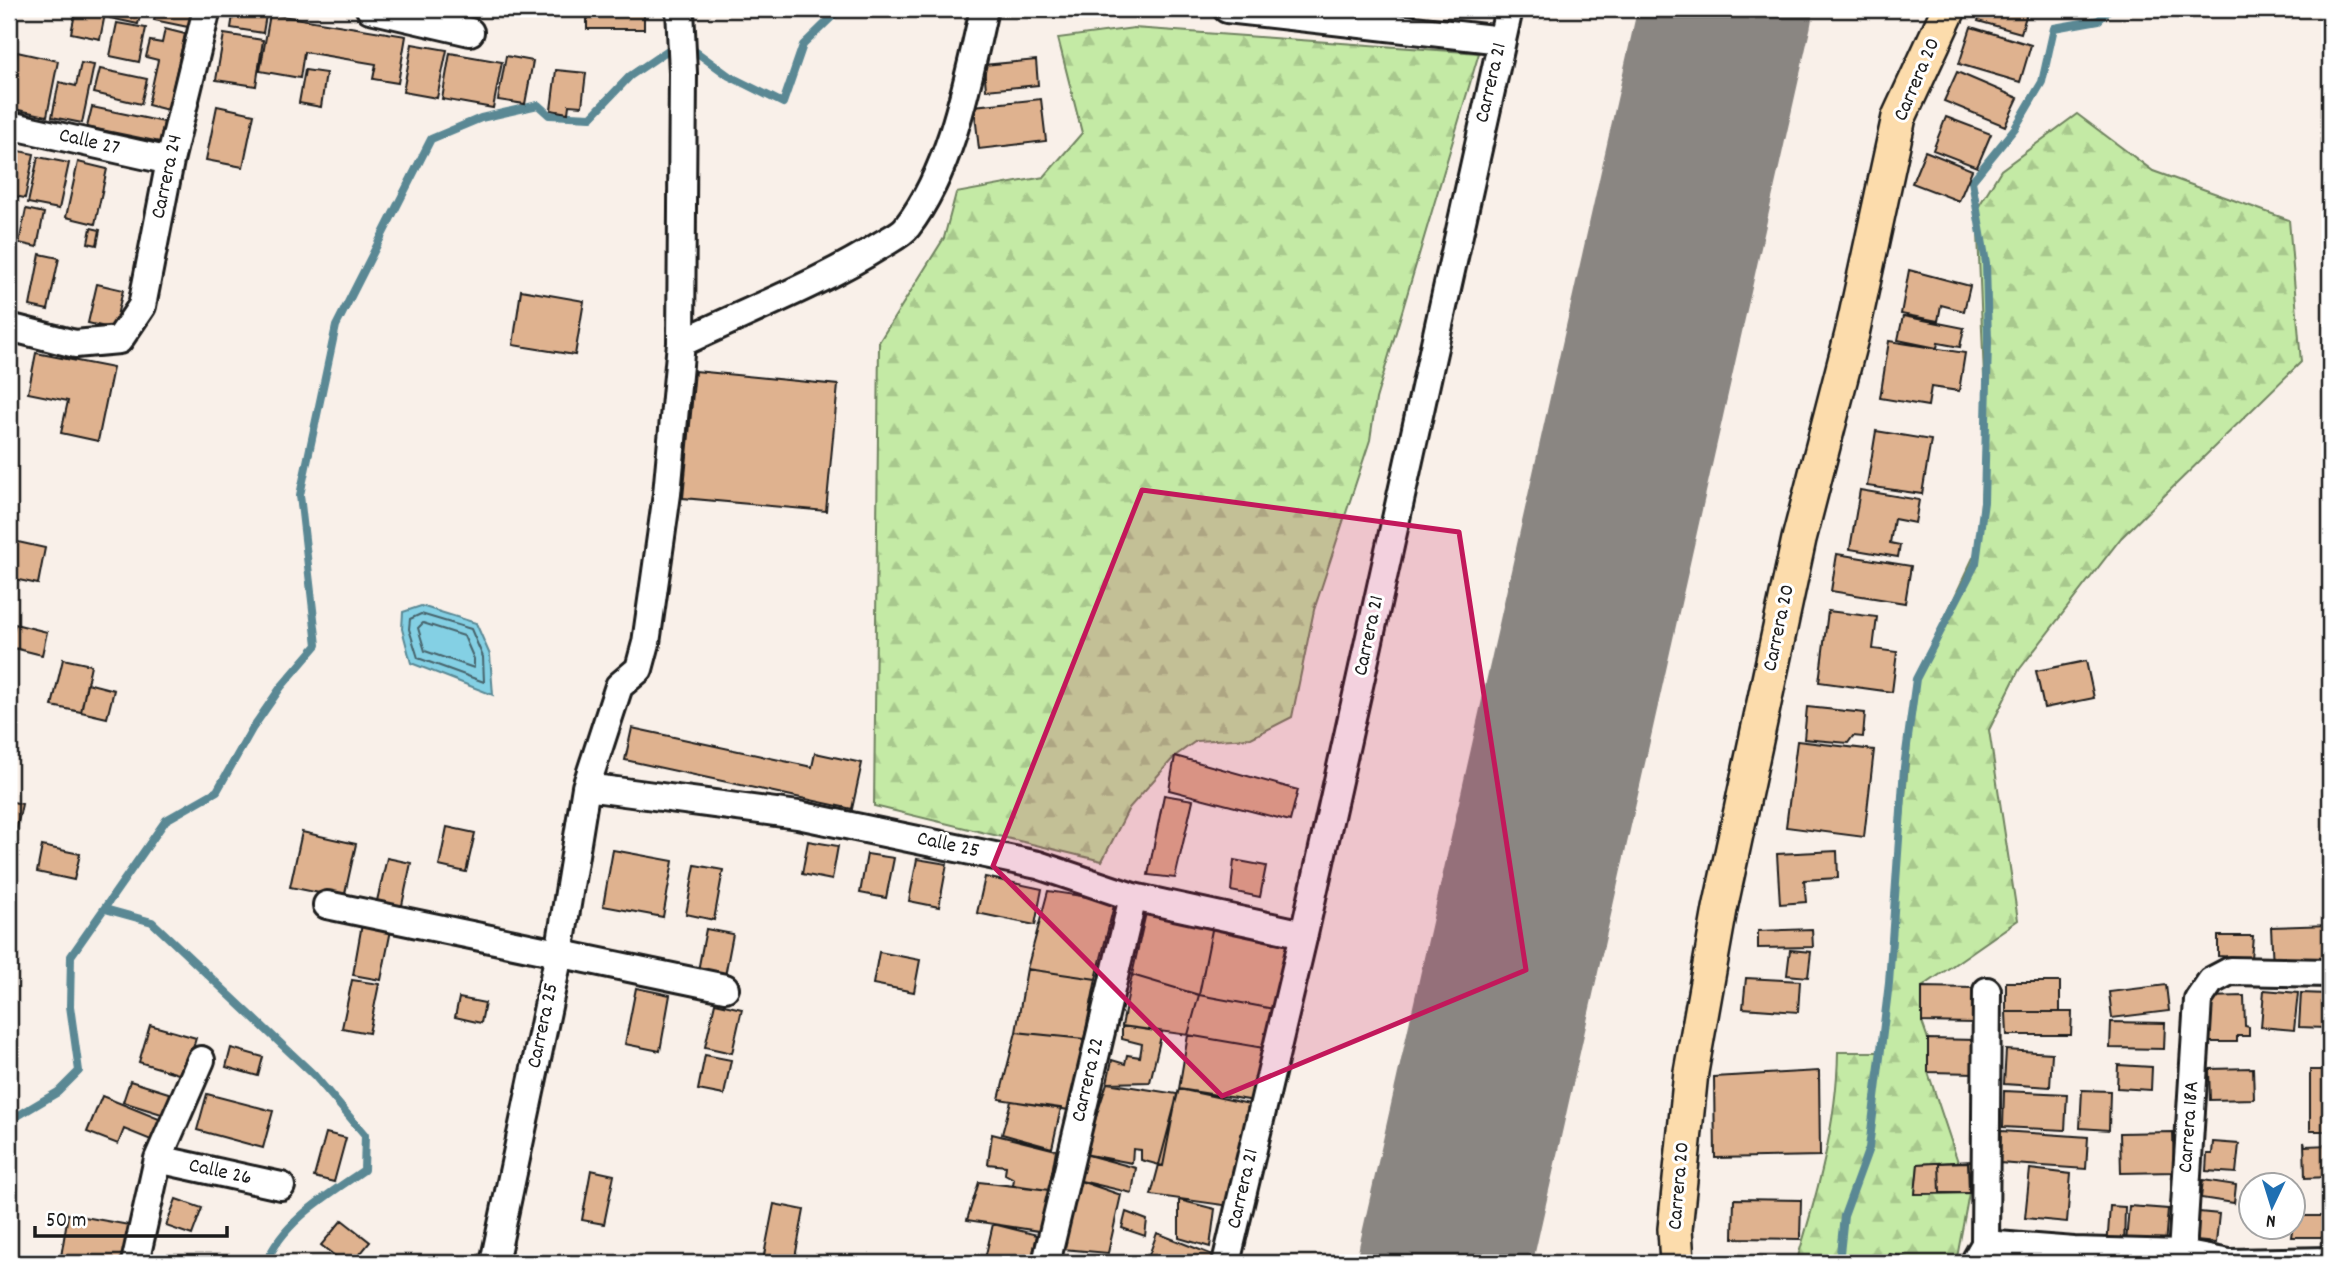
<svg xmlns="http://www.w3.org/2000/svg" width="2339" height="1272" font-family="Dekko,sans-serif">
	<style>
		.forest { fill: url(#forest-firs); stroke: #708360; stroke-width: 2 }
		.water { fill: #84d0e4; stroke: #5a8894; stroke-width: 2 }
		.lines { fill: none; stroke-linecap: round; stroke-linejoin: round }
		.shore { stroke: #46646c; stroke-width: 2 }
		.stream { stroke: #5a8894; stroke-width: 8 }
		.runway { stroke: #8a8682; stroke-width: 173 }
		.building { fill: #dfb28f; stroke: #1c1c1c; stroke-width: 2 }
		.minor-casing { stroke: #1c1c1c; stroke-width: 32 }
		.major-casing { stroke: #1c1c1c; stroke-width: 38 }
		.minor { stroke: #fff; stroke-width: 26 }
		.major { stroke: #fcdcac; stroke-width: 33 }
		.marked { fill: #c2185b; fill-opacity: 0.2; stroke: #c2185b; stroke-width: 5; stroke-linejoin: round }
		.labels { text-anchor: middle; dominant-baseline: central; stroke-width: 6; stroke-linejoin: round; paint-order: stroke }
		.street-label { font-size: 21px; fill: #1c1c1c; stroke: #fff }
	</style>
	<defs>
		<pattern id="forest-firs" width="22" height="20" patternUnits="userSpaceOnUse" patternTransform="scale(1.75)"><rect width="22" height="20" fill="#c4eaa5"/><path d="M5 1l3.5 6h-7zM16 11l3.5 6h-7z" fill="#a8c88d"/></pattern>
	</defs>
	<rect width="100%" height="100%" fill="#f9f0e9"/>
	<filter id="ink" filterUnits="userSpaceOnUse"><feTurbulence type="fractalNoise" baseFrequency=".0143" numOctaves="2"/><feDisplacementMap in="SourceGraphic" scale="14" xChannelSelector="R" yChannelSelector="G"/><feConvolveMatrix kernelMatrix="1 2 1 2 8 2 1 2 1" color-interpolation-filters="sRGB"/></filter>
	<g filter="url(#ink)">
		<path class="forest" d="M1134,28L1479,53L1376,399L1370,440L1314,610L1292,717L1251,738L1196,741L1175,756L1129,808L1102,861L874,806L879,342L944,238L956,193L1044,177L1082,133L1058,38Z
			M2077,114L2153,171L2289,220L2301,362L2121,538L2019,670L1989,730L2018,920L1922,987V1022L1928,1039V1072L1958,1162L1918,1164L1915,1194L1969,1193L1956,1263H1927L1889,1254L1887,1263H1796C1817,1195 1837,1124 1838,1052H1881L1916,679L1978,547L1986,425L1977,209L2001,170Z"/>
		<path class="water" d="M421,606L476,623L490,655L493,695L411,663L402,629L403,612Z"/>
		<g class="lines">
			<path class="shore" d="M421,614L471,629L483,657L484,682L418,658L409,629L410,619Z
				M423,623L464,636L474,659V668L425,651L418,628Z"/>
			<path class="stream" d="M688,46L729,76L783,103L803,45L840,9
				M105,909L152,922L314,1075L365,1135L364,1170C328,1195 283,1221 266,1263
				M9,1121L58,1092L79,1071L70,1006L71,956L166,820L217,791L252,729L281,687L317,645L300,495L336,326L431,139L481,118L538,105L549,115L591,117L630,76L677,44
				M1839,1263L1844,1216L1869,1148L1889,983L1904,767L1916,679L1976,563L1984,502L1988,342L1986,263L1972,181L2015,128L2042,82L2054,28L2099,20L2109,9"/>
			<path class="runway" d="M1444,1263L1726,9"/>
		</g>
		<path class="building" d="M76,9H106L100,39L71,33Z
			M112,9H142L138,24L110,18Z
			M156,9H192L188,27L154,20Z
			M234,9H267L263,33L231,28Z
			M483,9H534L533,16Z
			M587,9H644V29H587Z
			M1982,9H2028L2021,33L1978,21Z
			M270,14L406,36L398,83L373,79L376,64L304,52L300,78L260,71Z
			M117,23L146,28L139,62L110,56Z
			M1971,27L2031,45L2020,82L1959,64Z
			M165,29L185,34L168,110L148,105L158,60L146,57L150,41L162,43Z
			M224,34L263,40L256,86L216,80Z
			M412,44L447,50L437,98L403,92Z
			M17,52L58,61L47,116L9,108Z
			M450,53L502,62L493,108L442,99Z
			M506,56L533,61L525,104L498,100Z
			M1036,60L1038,85L986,90L984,65Z
			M81,63L94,65L82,123L52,117L59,82L76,86Z
			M100,69L147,79L141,104L94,93Z
			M305,70L326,73L321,107L299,103Z
			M556,70L586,73L582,106L569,105L568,113L551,110Z
			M1957,72L2018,98L2005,126L1944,101Z
			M1041,99L1046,141L979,149L974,106Z
			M217,106L254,114L243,167L206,160Z
			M92,107L164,122L160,142L87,127Z
			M1946,117L1991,134L1977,167L1933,150Z
			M9,149L34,154L25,198L9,195Z
			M1925,151L1972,170L1959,201L1912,183Z
			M38,157L69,163L59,209L28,203Z
			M78,162L107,169L95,224L66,217Z
			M26,209L44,213L37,247L19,243Z
			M91,228L100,230L97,245L88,243Z
			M9,248L17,250L9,294Z
			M40,254L59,258L48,310L30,306Z
			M1909,270L1970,286L1964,311L1941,305L1938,321L1901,314Z
			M97,284L123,290L114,329L88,323Z
			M521,290L584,301L575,355L513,345Z
			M1903,316L1964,328L1960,347L1938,343L1937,348L1898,340Z
			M1889,341L1965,353L1959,391L1931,387L1928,406L1880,398Z
			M36,353L113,368L98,441L61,433L68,401L28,393Z
			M695,371L838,385L826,511L683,498Z
			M1876,431L1931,440L1922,494L1867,486Z
			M1860,490L1919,500L1915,523L1894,519L1890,543L1900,545L1898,557L1850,549Z
			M9,540L45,548L38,584L9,578Z
			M1837,554L1911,566L1905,603L1831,591Z
			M1828,611L1877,617L1873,649L1897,652L1892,692L1819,682Z
			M15,624L47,632L42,655L10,647Z
			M63,659L91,665L81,712L52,706Z
			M2086,661L2094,698L2044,708L2036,671Z
			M87,683L114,690L107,718L81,712Z
			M1807,707L1865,713L1863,737L1853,736L1848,743L1804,739Z
			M632,728L812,767L815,753L862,763L852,809L625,760Z
			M1797,741L1874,750L1864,837L1786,827Z
			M1175,756L1298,790L1290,821L1169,790Z
			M1164,795L1193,800L1175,878L1148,875Z
			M9,801L22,804L9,865Z
			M447,827L475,833L466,872L439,866Z
			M302,832L356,844L344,898L290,887Z
			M808,841L838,846L832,880L802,874Z
			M42,846L80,854L74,880L37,872Z
			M613,850L673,861L663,917L603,906Z
			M1837,851L1838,878L1804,880L1806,902L1780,904L1777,854Z
			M867,854L894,858L886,898L860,893Z
			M387,858L411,863L401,910L376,905Z
			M917,859L947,864L939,907L909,901Z
			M1234,860L1266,866L1260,897L1231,891Z
			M695,865L723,870L714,920L686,914Z
			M985,877L1042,889L1035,925L977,913Z
			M1048,891L1115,901L1096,979L1027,969Z
			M1147,908L1213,925L1199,995L1132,975Z
			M362,924L391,930L381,980L353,975Z
			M1213,925L1289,945L1274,1009L1199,995Z
			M2330,925V965L2273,967L2271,927Z
			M706,929L733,934L724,981L697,976Z
			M1812,929L1813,947L1758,948V931Z
			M2218,936H2253L2251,958L2218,956Z
			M1790,950L1811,952L1808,977L1787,975Z
			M879,952L920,960L914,992L873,984Z
			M1027,969L1096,979L1084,1039L1016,1032Z
			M1132,975L1199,995L1188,1035L1122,1026Z
			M1746,978L1800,981L1798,1012L1743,1008Z
			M352,980L379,984L369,1033L342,1028Z
			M2006,982H2060V1012H2006Z
			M2166,985L2169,1011L2112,1018L2109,992Z
			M1922,987L1974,988V1023L1922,1022Z
			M636,988L670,995L660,1051L625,1044Z
			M2264,990L2298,993L2294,1030L2261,1027Z
			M2301,993L2327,994L2325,1028L2299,1027Z
			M1199,995L1274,1009L1264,1048L1188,1035Z
			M2330,995V1061H2324Z
			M2244,996L2245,1026L2249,1027V1036H2237V1042H2208L2207,997Z
			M459,998L485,1003L481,1023L455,1017Z
			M715,1003L742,1009L732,1053L705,1047Z
			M2006,1012H2072L2071,1035H2007Z
			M2111,1022L2165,1023L2164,1049L2110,1048Z
			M150,1025L196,1038L185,1076L139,1062Z
			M1122,1026L1162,1032L1150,1082L1107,1083L1112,1060L1125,1064L1127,1055L1140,1057L1142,1044L1122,1039Z
			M1016,1032L1084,1039L1069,1110L999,1099Z
			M1188,1035L1264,1048L1255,1101L1179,1089Z
			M1928,1039L1977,1040L1976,1073L1928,1072Z
			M231,1048L263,1057L258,1076L226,1067Z
			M2006,1050L2052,1053L2050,1087L2004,1084Z
			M705,1055L731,1060L724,1095L698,1090Z
			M2118,1065L2152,1067L2151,1090L2117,1088Z
			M2253,1068L2254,1099L2210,1100L2209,1069Z
			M2310,1070H2330V1131H2310Z
			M1819,1071L1820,1156L1715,1158L1714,1077Z
			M130,1081L178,1096L171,1117L123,1102Z
			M1107,1083L1177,1094L1163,1166L1141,1160V1150L1133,1149L1132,1163L1084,1154Z
			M1179,1089L1254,1105L1230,1206L1151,1195Z
			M2082,1090L2110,1091L2109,1130L2080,1128Z
			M2004,1091L2067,1094L2065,1130L2003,1127Z
			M207,1094L273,1111L263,1148L197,1130Z
			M102,1096L164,1121L156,1142L124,1129L118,1144L87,1132Z
			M1011,1101L1061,1108L1052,1148L1002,1134Z
			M2001,1131L2088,1137L2086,1169L1999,1163Z
			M2173,1132L2174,1172L2121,1173L2120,1133Z
			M326,1133L346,1138L334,1182L314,1177Z
			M992,1134L1056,1150L1049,1190L1013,1185L1014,1179L1005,1174L1006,1166L988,1164Z
			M2213,1142L2239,1144L2236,1173L2206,1171L2207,1154H2212Z
			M2304,1142L2305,1146L2330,1145V1177L2305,1178Z
			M1084,1154L1136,1168L1132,1193L1077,1180Z
			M1971,1161L1969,1193L1915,1194L1918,1164Z
			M1968,1162L1969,1193H1940L1939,1163Z
			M2030,1169L2071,1174L2067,1222L2025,1218Z
			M591,1170L614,1175L604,1224L582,1220Z
			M1077,1180L1121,1195L1108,1253L1063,1249Z
			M2203,1180L2236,1185L2234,1203L2201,1198Z
			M979,1182L1049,1190L1039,1231L967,1220Z
			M176,1199L202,1208L192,1235L166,1226Z
			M1734,1199L1801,1200L1800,1239L1733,1238Z
			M1179,1200L1215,1209L1210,1247L1179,1238Z
			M774,1204L804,1210L794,1263L763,1260Z
			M2110,1206L2125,1207L2124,1248H2107Z
			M2129,1206L2168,1209L2165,1245L2126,1243Z
			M1126,1212L1147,1220L1145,1236L1122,1228Z
			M2199,1212L2219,1214L2216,1243L2196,1241Z
			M68,1214L129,1225L122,1263H60Z
			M2294,1216H2325V1237H2291Z
			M342,1220L370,1242L353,1263H344L321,1245Z
			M993,1224L1037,1235L1031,1263H984Z
			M1157,1233L1213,1255L1210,1263H1164L1148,1258Z
			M1889,1254L1897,1256L1926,1263H1887Z
			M1730,1256L1790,1258V1263H1729Z"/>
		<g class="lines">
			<g class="minor-casing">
				<path id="minor" d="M370,9L470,32
					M1227,9L1502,40
					M9,125L170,161
					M9,327L75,344L119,340L142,306L170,161L207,9
					M681,343C748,311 819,284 881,245C889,240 902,234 907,227C952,168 968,80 984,9
					M586,787L798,815L1038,865L1133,897L1304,934
					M327,905L725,988
					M158,1159L281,1186
					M1985,1244L1987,991
					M2182,1254L2198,1000L2211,981L2230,971L2330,973
					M135,1263L158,1159L201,1060
					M494,1263L559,954L586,787L619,686L639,669L646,643L667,494L681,343L683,73L680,9
					M1046,1263L1133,897
					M1226,1263L1304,934L1509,9
					M1974,1263L1985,1244L2074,1251L2182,1254L2229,1263L2330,1261"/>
			</g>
			<g class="major-casing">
				<path id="major" d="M1677,1263L1675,1229L1691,1072L1720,909L1799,539L1852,334L1899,117L1949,9"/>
			</g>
			<use href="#minor" class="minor"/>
			<use href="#major" class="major"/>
		</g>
	</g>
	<path class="marked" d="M1142,490L1459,532L1526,970L1222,1096L993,866Z"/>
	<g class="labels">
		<g class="street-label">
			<text transform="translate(1918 80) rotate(-67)">Carrera 20</text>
			<text transform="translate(1492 83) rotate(-77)">Carrera 21</text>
			<text transform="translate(89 143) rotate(13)">Calle 27</text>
			<text transform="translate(168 177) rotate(-78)">Carrera 24</text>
			<text transform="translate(1780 628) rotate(-78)">Carrera 20</text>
			<text transform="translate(1370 636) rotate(-78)">Carrera 21</text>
			<text transform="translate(948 846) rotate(12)">Calle 25</text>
			<text transform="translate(544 1026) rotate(-78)">Carrera 25</text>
			<text transform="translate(1089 1080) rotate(-77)">Carrera 22</text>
			<text transform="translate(2190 1127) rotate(-86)">Carrera 18A</text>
			<text transform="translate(220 1173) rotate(12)">Calle 26</text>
			<text transform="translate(1680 1186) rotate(-85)">Carrera 20</text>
			<text transform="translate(1244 1189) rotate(-77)">Carrera 21</text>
		</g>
	</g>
	<rect width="2339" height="1272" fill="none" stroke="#fff" stroke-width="35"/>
	<rect x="18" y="18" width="2304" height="1237" fill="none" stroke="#1c1c1c" stroke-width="2.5" filter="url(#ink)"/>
	<g transform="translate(2272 1206) rotate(184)"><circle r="33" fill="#ffffff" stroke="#a4a4a4" stroke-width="2"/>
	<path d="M0-5L12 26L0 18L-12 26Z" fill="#1f6fb2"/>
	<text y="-10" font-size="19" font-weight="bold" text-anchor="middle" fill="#1c1c1c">N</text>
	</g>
	<path d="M35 1226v10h192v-10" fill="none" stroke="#1c1c1c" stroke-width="3.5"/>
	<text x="46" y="1226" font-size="21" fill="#1c1c1c" stroke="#ffffff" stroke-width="5" paint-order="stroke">50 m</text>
</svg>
